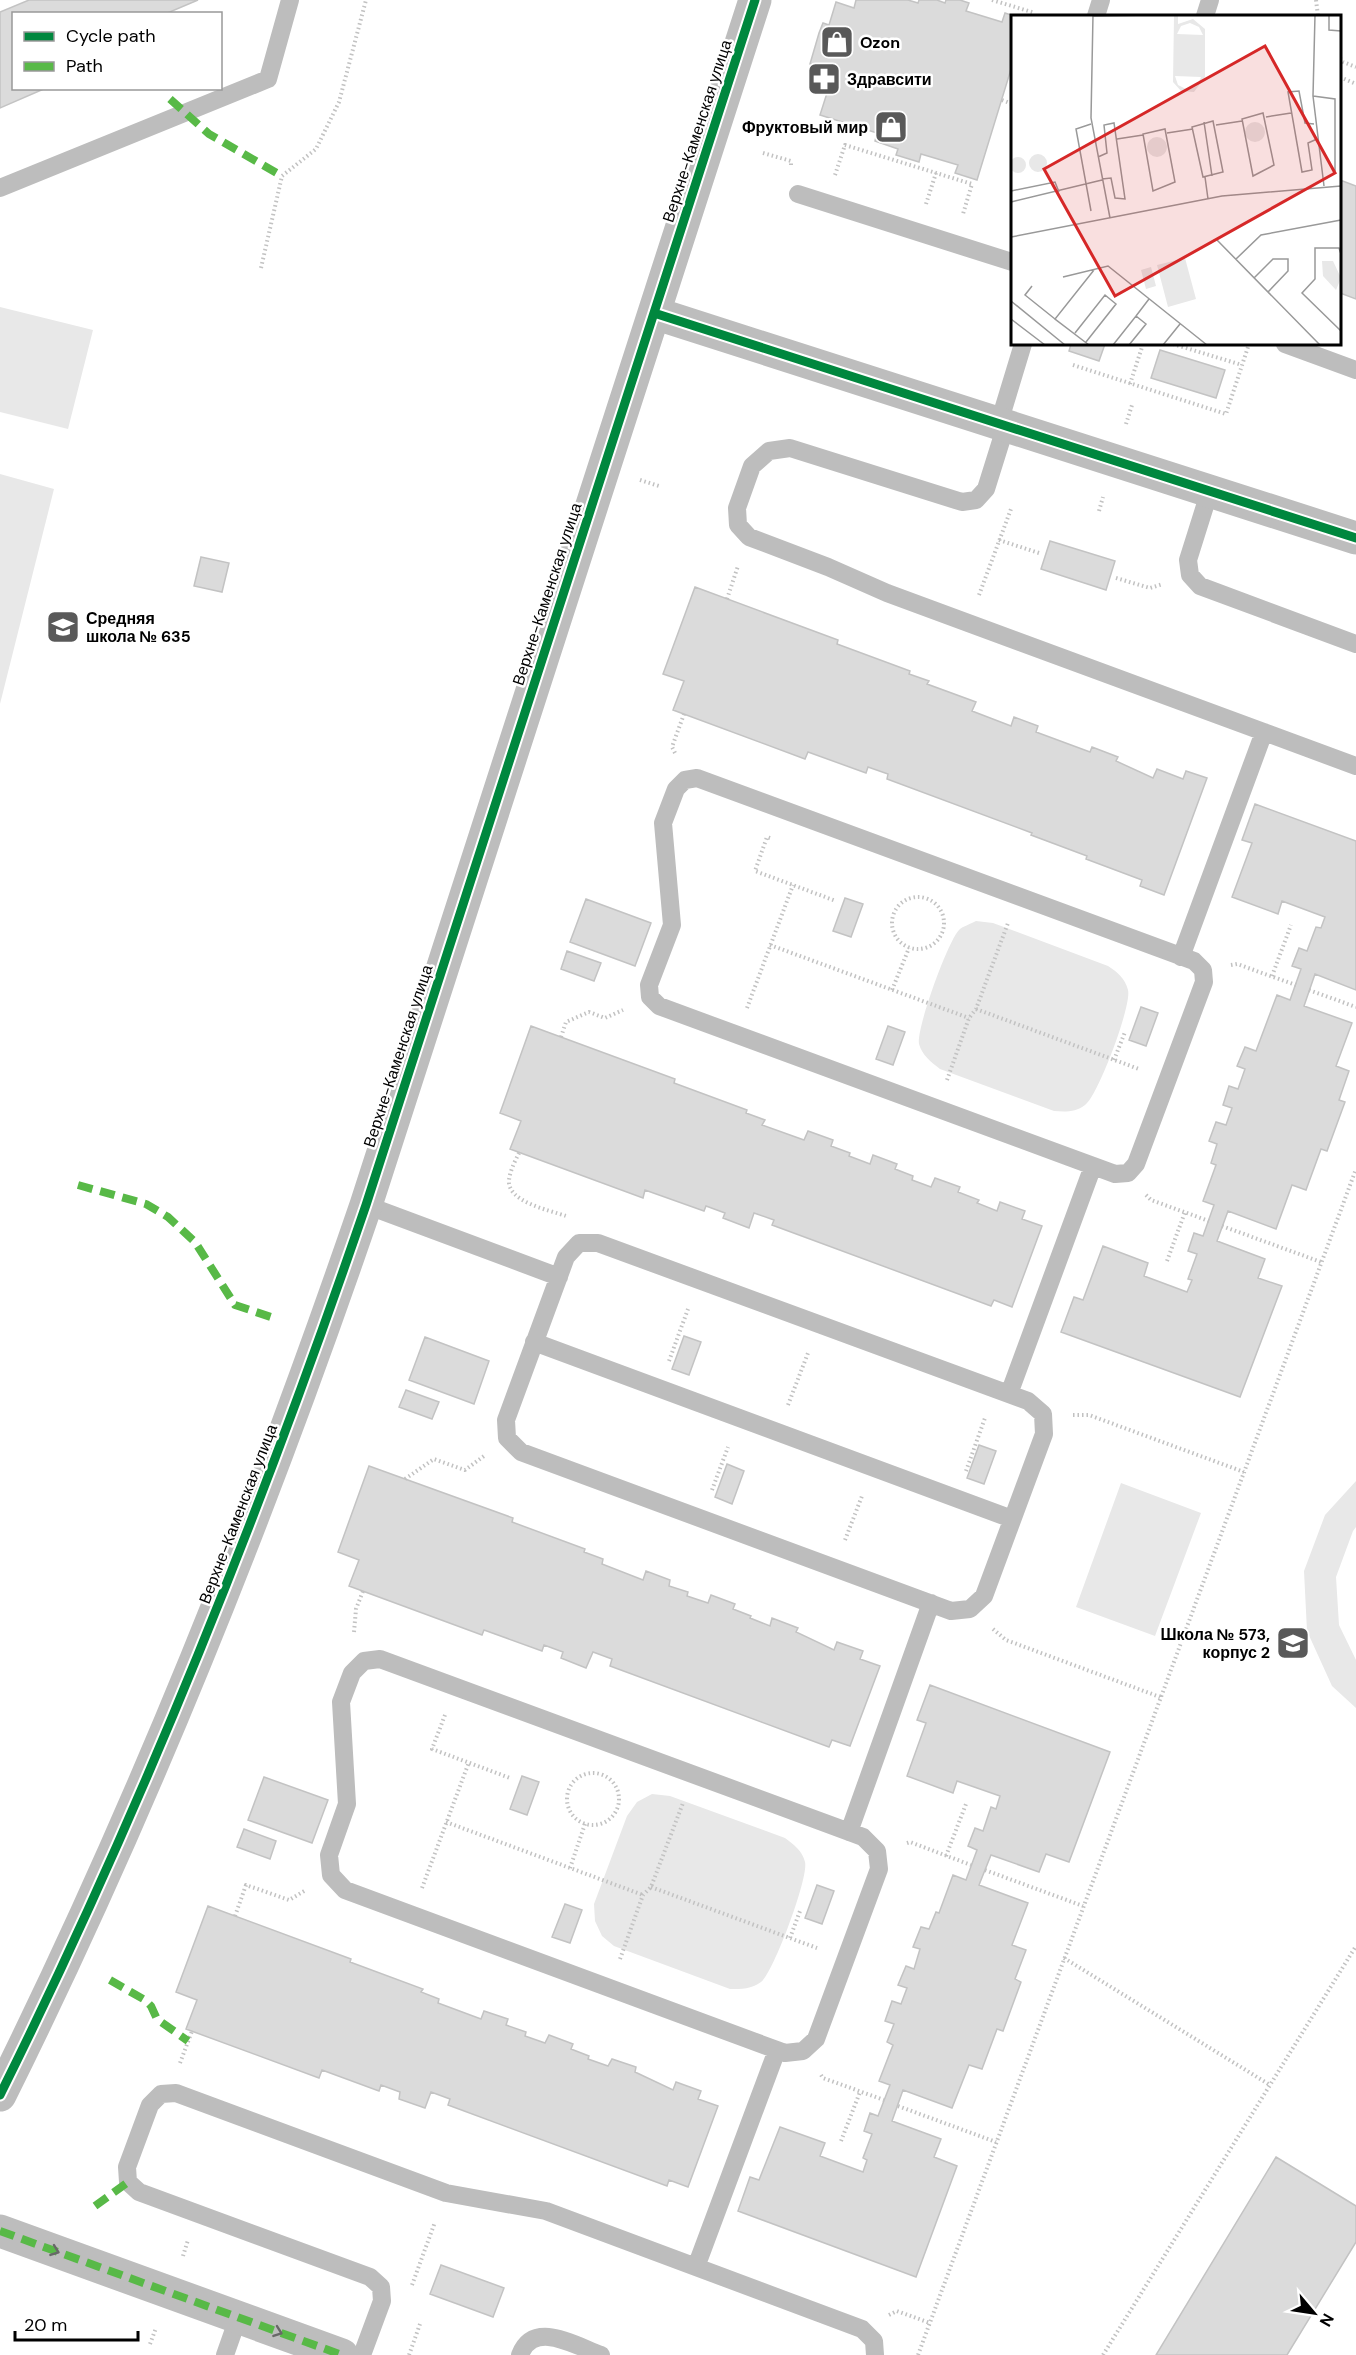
<svg xmlns="http://www.w3.org/2000/svg" width="1356" height="2355" font-family="'DM Sans',sans-serif">
	<style>
		.green { fill: #e8e8e8 }
		.building { fill: #dbdbdb; stroke: #c3c3c3; stroke-width: 1.5 }
		.lines { fill: none; stroke-linecap: round; stroke-linejoin: round }
		.path { stroke: #c2c2c2; stroke-width: 4; stroke-dasharray: 1.5 3; stroke-linecap: butt }
		.lane { stroke: #bdbdbd; stroke-width: 18 }
		.street { stroke: #bdbdbd; stroke-width: 33 }
		.quiet { stroke: #58b947; stroke-width: 8; stroke-dasharray: 15 8; stroke-linecap: butt }
		.cycleway-casing { stroke: #fff; stroke-width: 13 }
		.cycleway { stroke: #00873e; stroke-width: 9 }
		.oneway { stroke: #686868 }
		.labels { text-anchor: middle; dominant-baseline: central; stroke-width: 5; stroke-linejoin: round; paint-order: stroke }
		.poi-label { font-size: 16px; font-weight: bold; fill: #000; stroke: #fff; text-anchor: start }
		.street-label { font-size: 16px; fill: #000; stroke: #fff }
		.inset-road { fill: none; stroke: #999; stroke-width: 1.5 }
		.view { fill: #d62828; fill-opacity: 0.15; stroke: #d62828; stroke-width: 3 }
		.inset-edge { fill: none; stroke: #000; stroke-width: 3 }
	</style>
	<rect width="100%" height="100%" fill="#fff"/>
	<path class="green" d="M0,307L93,330L68,429L0,412Z
		M0,474L54,489L0,704Z
		M976,921L993,923L1108,966C1117,972 1125,978 1128,990C1132,1005 1098,1096 1085,1105C1076,1112 1066,1112 1054,1111L940,1069C931,1062 922,1055 919,1044C916,1029 948,941 959,930C963,926 971,924 976,921Z
		M1356,1481V1527L1353,1531L1336,1577L1339,1625L1356,1660V1708L1332,1686L1307,1631L1304,1571L1325,1515Z
		M1121,1483L1201,1513L1155,1636L1076,1607Z
		M652,1794L670,1796L785,1838C794,1845 802,1850 805,1862C809,1877 773,1974 761,1982C752,1989 741,1989 730,1989L614,1946L602,1936L595,1921L594,1904L627,1816L637,1802Z"/>
	<path class="building" d="M29,0H198L165,14H14V88H46L0,108V12Z
		M856,0H908L918,3L919,0H937L945,3L946,0H960L969,3L966,11L1002,22L1005,13L1014,16H1012V66L977,180L955,173L958,165L921,154L919,162L896,155L898,149L875,141L877,133L820,115L827,93L809,87L816,65L810,64L819,33L823,23L829,25L836,2L854,8Z
		M1340,180L1356,186V299L1340,293Z
		M1071,344H1105L1099,361L1069,351Z
		M1160,350L1225,370L1216,398L1151,378Z
		M1050,541L1115,561L1106,590L1041,569Z
		M201,557L229,563L222,592L194,586Z
		M695,587L838,640L837,644L910,671L909,674L929,681L927,684L976,702L972,711L1011,726L1014,717L1038,726L1036,732L1090,752L1092,747L1118,757L1116,761L1153,778L1157,769L1183,779L1186,771L1207,778L1164,895L1140,886L1142,880L1086,859L1087,856L1031,835L1032,833L887,779L888,774L868,767L866,773L808,752L805,759L673,710L684,681L663,674Z
		M1255,804L1356,841V990L1315,974L1304,1006L1352,1023L1336,1066L1349,1071L1339,1100L1345,1102L1327,1151L1321,1149L1306,1190L1292,1185L1276,1229L1228,1211L1217,1241L1265,1259L1258,1278L1282,1286L1240,1397L1061,1332L1074,1297L1083,1300L1103,1246L1148,1263L1144,1276L1187,1292L1192,1280L1188,1279L1197,1254L1188,1251L1194,1233L1203,1236L1214,1205L1203,1201L1216,1165L1211,1163L1217,1144L1209,1141L1216,1122L1226,1125L1232,1108L1223,1105L1229,1086L1238,1089L1245,1069L1237,1066L1245,1047L1256,1051L1277,995L1290,1000L1301,969L1292,966L1299,948L1307,951L1316,927L1321,928L1325,917L1282,901L1278,914L1232,897L1252,843L1242,840Z
		M845,898L863,904L851,937L833,931Z
		M586,899L651,923L635,966L570,942Z
		M567,951L601,963L594,981L561,969Z
		M1141,1007L1158,1013L1146,1046L1129,1040Z
		M531,1026L675,1079L674,1083L747,1110L746,1113L765,1120L762,1125L804,1140L808,1131L833,1140L831,1146L850,1153L849,1156L870,1164L873,1155L897,1164L895,1169L913,1176L912,1180L931,1187L935,1178L960,1187L958,1192L979,1200L977,1203L997,1211L1000,1202L1025,1211L1022,1219L1042,1226L1012,1307L994,1300L991,1306L772,1225L774,1220L754,1213L749,1228L723,1218L725,1213L706,1206L704,1211L645,1190L643,1198L510,1149L521,1121L500,1113Z
		M888,1026L905,1032L893,1065L876,1059Z
		M684,1336L701,1342L689,1375L672,1369Z
		M425,1337L489,1361L474,1404L409,1380Z
		M406,1390L439,1402L432,1419L399,1407Z
		M979,1445L996,1451L984,1484L967,1478Z
		M727,1464L744,1471L732,1504L715,1497Z
		M369,1466L513,1518L512,1522L585,1549L584,1552L603,1559L602,1564L643,1580L646,1571L670,1580L669,1586L688,1592L687,1596L708,1603L711,1595L735,1604L733,1609L751,1616L750,1618L770,1626L772,1618L798,1628L796,1632L834,1650L837,1642L863,1651L860,1659L880,1666L850,1746L832,1740L829,1747L610,1666L612,1659L593,1652L586,1668L561,1658L563,1652L544,1645L542,1651L484,1630L482,1635L349,1586L359,1560L338,1552Z
		M930,1685L1110,1752L1069,1862L1046,1854L1039,1872L991,1855L979,1885L1028,1903L1012,1945L1026,1950L1015,1979L1021,1982L1003,2031L997,2029L982,2069L969,2065L952,2108L903,2090L892,2121L941,2139L934,2157L957,2166L916,2277L738,2211L750,2177L759,2180L780,2127L825,2143L820,2156L863,2172L867,2160L863,2158L872,2134L864,2131L870,2113L878,2116L890,2085L879,2081L893,2045L887,2042L894,2024L885,2021L892,2001L901,2004L907,1988L898,1985L906,1966L914,1969L920,1949L913,1947L921,1927L929,1929L936,1912L939,1913L953,1875L966,1880L977,1850L968,1846L975,1828L983,1831L991,1807L996,1809L1000,1796L957,1781L953,1793L907,1776L926,1723L917,1720Z
		M522,1776L539,1782L527,1815L510,1809Z
		M264,1777L328,1800L312,1843L248,1820Z
		M244,1829L276,1841L270,1859L237,1847Z
		M817,1885L834,1891L822,1924L805,1918Z
		M565,1904L582,1910L570,1943L552,1937Z
		M208,1906L351,1959L350,1962L423,1989L421,1992L439,1999L438,2003L481,2019L484,2011L508,2019L506,2025L526,2032L525,2036L545,2043L549,2035L573,2044L571,2049L589,2056L588,2059L608,2066L612,2059L636,2067L635,2072L673,2090L676,2082L701,2091L698,2099L718,2106L688,2187L669,2180L667,2186L448,2105L450,2099L431,2092L425,2108L399,2099L400,2092L381,2085L379,2091L322,2070L319,2078L186,2029L197,2000L176,1992Z
		M1276,2157L1356,2206V2242L1287,2355H1156Z
		M441,2265L504,2288L493,2317L430,2294Z"/>
	<g class="lines">
		<path class="path" d="M992,0L1035,13
			M1316,0L1318,16
			M1340,58L1343,62L1356,67
			M1340,77L1356,84
			M1002,100L1012,104
			M763,153L791,161V165
			M835,175L845,145L972,184L963,214
			M926,204L936,173
			M261,268L282,176L316,149L339,102L366,0
			M1173,344L1242,365
			M1073,365L1226,414L1249,344
			M1130,384L1143,344
			M1126,424L1132,405
			M640,480L659,486
			M1099,511L1103,497
			M999,540L1039,553
			M1116,578L1150,588L1163,584
			M979,595L1011,509
			M727,599L738,566
			M675,753L672,747L684,714
			M770,838L767,837L755,871L836,901
			M892 923a26 26 0 1 1 52 0a26 26 0 1 1-52 0Z
			M770,945L969,1018
			M1231,965L1237,964L1296,985
			M1272,976L1291,925
			M892,990L909,948
			M1309,990L1356,1007
			M747,1008L793,885
			M976,1009L1139,1069
			M561,1037L566,1022L589,1012L605,1018L623,1010
			M1114,1060L1125,1032
			M947,1080L969,1018L976,1009L1008,923
			M519,1153C515,1161 510,1171 509,1180C507,1202 549,1210 566,1216
			M1146,1195L1151,1200L1209,1221
			M1222,1226L1321,1262
			M1167,1261L1185,1212
			M669,1361L688,1309
			M788,1405L808,1353
			M1073,1415H1089L1244,1472
			M966,1471L985,1418
			M405,1479L434,1459L465,1470L484,1456
			M712,1490L728,1447
			M845,1540L862,1496
			M993,1629L1006,1640L1160,1697
			M354,1632L356,1609L363,1591
			M445,1715L432,1749L510,1778
			M567 1799a26 26 0 1 1 52 0a26 26 0 1 1-52 0Z
			M446,1822L643,1895
			M907,1843L910,1842L971,1865
			M946,1856L966,1804
			M570,1868L585,1824
			M985,1870L1083,1906
			M651,1887L817,1948
			M422,1888L469,1762
			M235,1916L246,1885L289,1900L306,1890
			M790,1938L800,1911
			M1064,1958L1270,2085
			M620,1959L643,1895L651,1887L683,1803
			M180,2063L192,2031
			M821,2075L823,2078L884,2100
			M898,2106L996,2142
			M841,2141L860,2092
			M183,2256L188,2240
			M412,2285L435,2222
			M889,2315L897,2311L930,2323
			M150,2344L156,2328
			M409,2355L420,2324
			M918,2355L1356,1169
			M1103,2355L1356,1946"/>
		<path class="lane" d="M1096,16L1101,0
			M1205,16L1210,0
			M0,188L268,79L290,0
			M798,194L1012,262
			M1285,344L1356,370
			M999,423L1023,344
			M1006,425L986,489L976,500L962,502L790,448L769,451L752,466L737,508L738,525L749,537L828,567L887,593L1356,766
			M1210,490L1188,560L1190,575L1200,586L1356,644
			M697,778L1194,961L1203,970L1204,982L1136,1164L1128,1173L1115,1174L659,1006L650,997L649,985L672,925L663,823L676,789L685,780Z
			M1181,957L1264,732
			M366,1205L559,1277
			M579,1243H598L1028,1401L1043,1414L1044,1434L984,1596L970,1609L951,1611L521,1452L507,1438L506,1420L566,1257Z
			M534,1342L1012,1519
			M1009,1394L1093,1166
			M380,1659L863,1837L877,1851L879,1869L816,2039L803,2051L785,2053L345,1890L331,1875L329,1855L347,1804L341,1702L352,1673L364,1661Z
			M849,1832L931,1603
			M696,2267L777,2050
			M225,2355L238,2318
			M362,2355L382,2301L381,2287L370,2277L139,2192L128,2182L127,2167L150,2105L161,2094L176,2093L446,2193L546,2211L862,2329L874,2341L875,2355
			M520,2355C534,2319 576,2346 601,2355"/>
		<path class="street" d="M654,313L1356,538
			M0,2095C143,1807 262,1509 366,1205L755,0
			M0,2231L342,2355"/>
		<path class="quiet" d="M170,99L209,134L282,176
			M78,1185L146,1204L168,1217L195,1242L235,1305L277,1319
			M110,1980L145,2000L151,2006L157,2019L188,2041
			M95,2206L128,2182
			M0,2231L342,2355"/>
		<g class="cycleway-casing">
			<path id="cycleway" d="M654,313L1356,538
				M0,2095C143,1807 262,1509 366,1205L755,0"/>
		</g>
		<use href="#cycleway" class="cycleway"/>
	</g>
	<defs><path id="oneway-chevron" d="M-2-3.5L2.5 0L-2 3.5" fill="none" stroke-width="1.6" stroke-linecap="round" stroke-linejoin="round" transform="scale(1.5)"/></defs>
	<g class="oneway">
		<use href="#oneway-chevron" transform="translate(55 2251) rotate(20)"/>
		<use href="#oneway-chevron" transform="translate(278 2332) rotate(20)"/>
	</g>
	<defs>
		<g id="shop-square" transform="scale(1.725)"><rect x="-9" y="-9" width="18" height="18" rx="4" fill="#595959" stroke="#fff"/><path d="M-5-2.5h2.3a2.7 3.5 0 0 1 5.4 0H5L5.5 6h-11ZM-1.5-2.5h3a1.5 2.3 0 0 0-3 0Z" fill="#fff"/></g>
		<g id="pharmacy-square" transform="scale(1.725)"><rect x="-9" y="-9" width="18" height="18" rx="4" fill="#595959" stroke="#fff"/><path d="M-2-6h4v4h4v4h-4v4h-4v-4h-4v-4h4Z" fill="#fff"/></g>
		<g id="school-square" transform="scale(1.725)"><rect x="-9" y="-9" width="18" height="18" rx="4" fill="#595959" stroke="#fff"/><path d="M0-5L7-2L0 1L-7-2ZM-4 1L0 2.5L4 1V4Q0 6-4 4Z" fill="#fff"/></g>
	</defs>
	<g fill-rule="evenodd">
		<use href="#shop-square" x="837" y="42"/>
		<use href="#pharmacy-square" x="824" y="79"/>
		<use href="#shop-square" x="891" y="127"/>
		<use href="#school-square" x="63" y="627"/>
		<use href="#school-square" x="1293" y="1643"/>
	</g>
	<g class="labels">
		<g class="poi-label">
			<text x="860" y="42">Ozon</text>
			<text x="847" y="79">Здравсити</text>
			<text x="868" y="127" text-anchor="end">Фруктовый мир</text>
			<text x="86" y="618">Средняя<tspan x="86" dy="18">школа № 635</tspan></text>
			<text x="1270" y="1634" text-anchor="end">Школа № 573,<tspan x="1270" dy="18">корпус 2</tspan></text>
		</g>
		<g class="street-label">
			<text transform="translate(697 131) rotate(-72)">Верхне-Каменская улица</text>
			<text transform="translate(547 594) rotate(-72)">Верхне-Каменская улица</text>
			<text transform="translate(398 1056) rotate(-72)">Верхне-Каменская улица</text>
			<text transform="translate(238 1514) rotate(-69)">Верхне-Каменская улица</text>
		</g>
	</g>
	<g transform="translate(1011 15)">
		<rect width="330" height="330" fill="#fff"/>
		<path d="M163,1H167V9L182,4L194,14V62L183,77L170,76L162,67ZM179,8L188,12L192,20L166,19L170,11ZM164,61L190,62L186,71L177,75L167,70ZM234 117a10 10 0 1 1 20 0a10 10 0 1 1-20 0ZM136 132a10 10 0 1 1 20 0a10 10 0 1 1-20 0ZM18 148a9 9 0 1 1 18 0a9 9 0 1 1-18 0ZM-1 150a8 8 0 1 1 16 0a8 8 0 1 1-16 0ZM174,243L185,284L157,292L146,250ZM311,246H322L330,263L325,275L312,261ZM140,252L145,271L135,274L130,255Z" fill="#e8e8e8" fill-rule="evenodd"/>
		<path class="inset-road" d="M82,0L80,103L99,203M304,0L302,81L313,171M318,0V15L330,16M82,1L140,0M302,81L324,84V156M252,98L263,150L242,161L231,104ZM255,102L280,98M202,106L212,157L192,162L181,112ZM193,107L201,161M80,109L65,114L80,196M303,109L294,108L288,76L277,77L291,157L301,155L297,128L306,124M205,110L231,106M154,114L164,167L142,176L132,119ZM156,118L182,114M106,124L132,120M87,142L96,138L93,110L103,108L114,184L104,183L100,163L91,164M194,162L197,184M0,176L44,167L48,177M0,187L91,165M0,222L211,181L330,171M206,225L309,330M330,239L328,233H304V264L291,278L330,316M225,244L250,220L330,205M52,262L97,251L196,330M243,263L262,244H277V256L257,277M21,271L14,280L44,304M0,286L54,330M125,301L138,284M0,304L34,330M64,318L94,280L105,289L75,327M78,330L44,304L83,255M102,330L125,301L135,309L118,330M152,330L169,309"/>
		<path class="view" d="M254,31L324,158L104,281L33,154Z"/>
		<rect width="330" height="330" class="inset-edge"/>
	</g>
	<rect x="12" y="12" width="210" height="78" fill="#ffffff" stroke="#999999" stroke-width="1.5"/>
	<rect x="24" y="32" width="30" height="9" fill="#00873e" stroke="#999999" stroke-width="1.5"/>
	<text x="66" y="42" font-size="18" fill="#000000">Cycle path</text>
	<rect x="24" y="62" width="30" height="9" fill="#58b947" stroke="#999999" stroke-width="1.5"/>
	<text x="66" y="72" font-size="18" fill="#000000">Path</text>
	<g transform="translate(1314 2313) rotate(119)" stroke="#ffffff" stroke-width="4.5" paint-order="stroke">
	<path d="M0-4.5L10 22L0 15L-10 22Z" fill="#000000"/>
	<text y="-9" font-size="16" font-weight="bold" text-anchor="middle" fill="#000000">N</text>
	</g>
	<path d="M15 2331v9h123v-9" fill="none" stroke="#000000" stroke-width="3"/>
	<text x="24" y="2331" font-size="18" fill="#000000" stroke="#ffffff" stroke-width="4.5" paint-order="stroke">20 m</text>
</svg>
